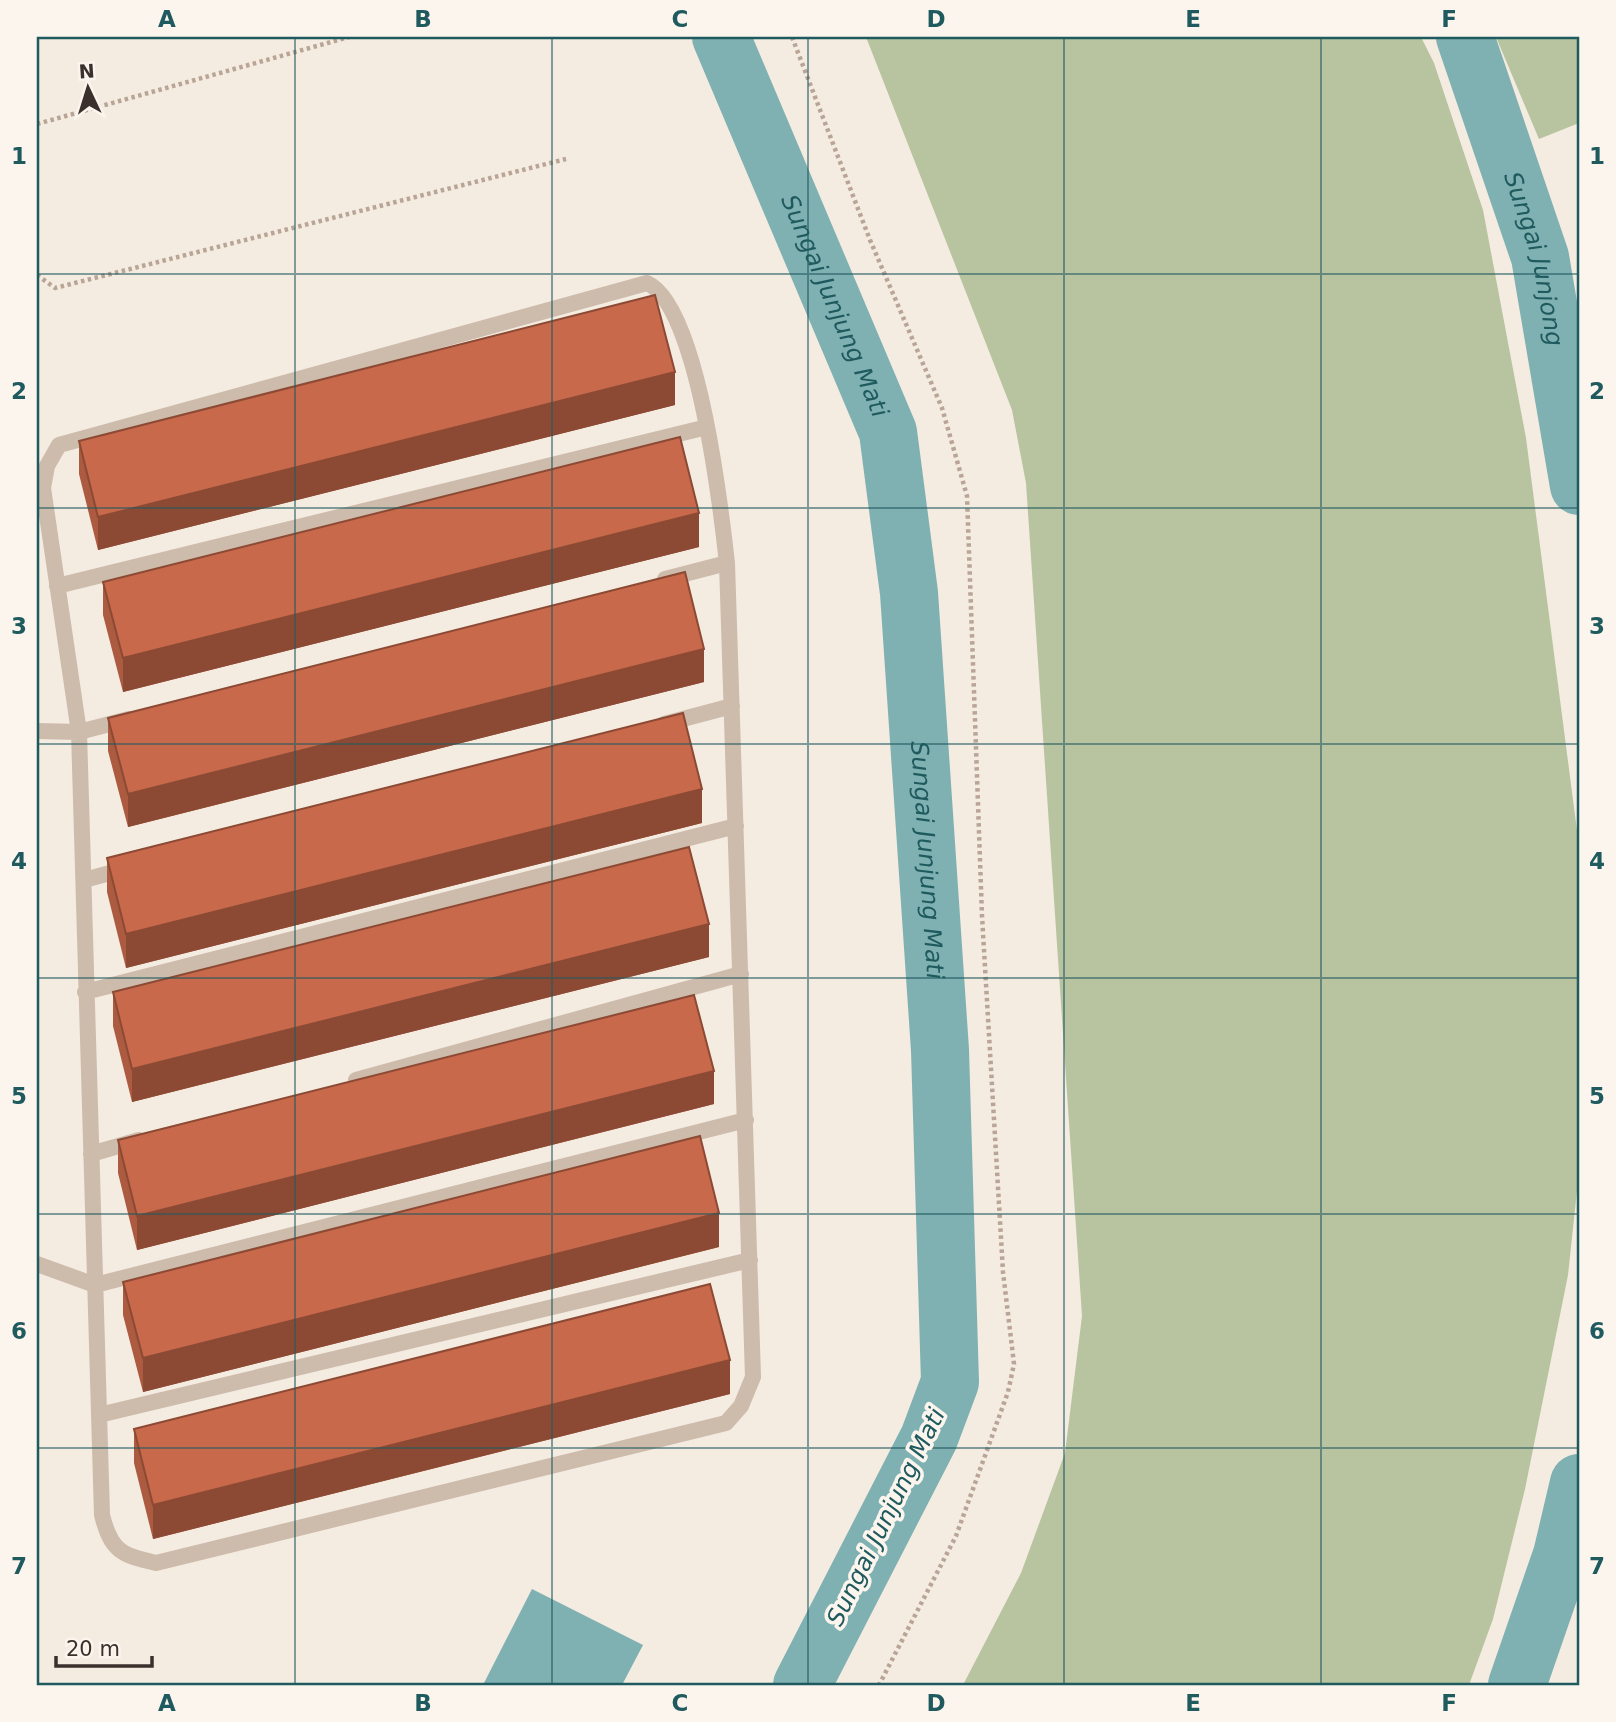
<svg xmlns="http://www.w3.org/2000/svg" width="1616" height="1722" font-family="'DejaVu Sans',sans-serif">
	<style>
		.green { fill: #b8c4a0 }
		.water { fill: #7fb0b2 }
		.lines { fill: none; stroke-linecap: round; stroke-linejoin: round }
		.river { stroke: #7fb0b2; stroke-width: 58 }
		.path { stroke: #b9a596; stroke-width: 4.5; stroke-dasharray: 3.5 3.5; stroke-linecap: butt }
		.service { stroke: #cdbbac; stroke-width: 16 }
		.wall { fill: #ac5a40 }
		.shaded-wall { fill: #8c4a34 }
		.building { fill: #c8694b; stroke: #8c4a34; stroke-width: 2 }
		.grid { fill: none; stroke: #1f5a5e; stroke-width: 2; stroke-opacity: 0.55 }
		.labels { text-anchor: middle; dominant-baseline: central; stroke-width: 7; stroke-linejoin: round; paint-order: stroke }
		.water-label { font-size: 24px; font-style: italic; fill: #1f5a5e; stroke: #fbf5ee }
		.neatline { fill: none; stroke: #1f5a5e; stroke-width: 2.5 }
		.grid-label { font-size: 23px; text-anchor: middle; font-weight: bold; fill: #1f5a5e }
	</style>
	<rect width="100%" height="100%" fill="#f4ebe1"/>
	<path class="green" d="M866,37H1421L1434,63L1483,210L1526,438L1579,846V1172L1568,1275L1525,1489L1493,1619L1469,1685H963L1021,1573L1065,1453L1082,1316L1026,483L1012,410Z
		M1496,37H1579V123L1539,139Z"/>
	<path class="water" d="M532,1589L643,1645L622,1685H483Z"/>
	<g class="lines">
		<g class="river">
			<path id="s1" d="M721,37L888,432L909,593L940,1050L950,1382L929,1438L802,1685"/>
			<path id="s2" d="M1465,37L1540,257L1579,486"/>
			<path d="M1517,1685L1562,1555L1579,1483"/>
		</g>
		<path class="path" d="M792,37L870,240L942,408L967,496L982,916L1003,1272L1014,1364L1008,1392L956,1536L879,1685
			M37,124L349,37
			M37,275L55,288L566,159"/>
		<path class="service" d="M647,283C698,305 721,509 727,563L753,1377L741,1406L726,1423L156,1563C121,1555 111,1551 102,1515L79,732L43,488L47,466L59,445Z
			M665,579L727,563
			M57,586L707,427
			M664,724L732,706
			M37,731L79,732L129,719
			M84,880L125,869
			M85,992L736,826
			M356,1080L741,974
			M91,1154L139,1140
			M37,1264L95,1285L746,1120
			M99,1415L750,1260"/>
	</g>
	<path class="wall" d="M675,405L98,550L79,474V441Z
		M699,547L123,692L103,615V582Z
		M704,682L128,827L108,751V718Z
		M702,823L126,968L107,892V858Z
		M709,957L132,1102L113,1026V992Z
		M714,1104L137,1250L118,1173V1140Z
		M719,1247L143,1392L123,1315V1282Z
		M730,1394L153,1539L134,1463V1429Z"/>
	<path class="shaded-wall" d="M675,372V405L98,550V517Z
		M699,513V547L123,692V658Z
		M704,649V682L128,827V794Z
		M702,789V823L126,968V934Z
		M709,924V957L132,1102V1069Z
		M714,1071V1104L137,1250V1216Z
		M719,1213V1247L143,1392V1358Z
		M730,1360V1394L153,1539V1505Z"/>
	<path class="building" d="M655,295L675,372L98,517L79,441Z
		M680,437L699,513L123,658L103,582Z
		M685,572L704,649L128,794L108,718Z
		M683,713L702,789L126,934L107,858Z
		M689,847L709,924L132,1069L113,992Z
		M694,995L714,1071L137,1216L118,1140Z
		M700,1136L719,1213L143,1358L123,1282Z
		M710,1284L730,1360L153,1505L134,1429Z"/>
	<path class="grid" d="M295,37V1685M552,37V1685M808,37V1685M1064,37V1685M1321,37V1685M37,274H1579M37,508H1579M37,744H1579M37,978H1579M37,1214H1579M37,1448H1579"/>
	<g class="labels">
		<g class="water-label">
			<text stroke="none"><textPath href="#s2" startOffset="233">Sungai Junjong</textPath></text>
			<text stroke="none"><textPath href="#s1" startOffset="292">Sungai Junjung Mati</textPath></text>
			<text stroke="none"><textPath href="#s1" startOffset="859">Sungai Junjung Mati</textPath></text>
			<text transform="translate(886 1517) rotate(-64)">Sungai Junjung Mati</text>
		</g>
	</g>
	<rect width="1616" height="1722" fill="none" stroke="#fbf5ee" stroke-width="77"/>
	<g transform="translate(88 88) rotate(356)" stroke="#fbf5ee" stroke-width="5" paint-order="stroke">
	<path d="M0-5L12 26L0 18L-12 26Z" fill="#3b302b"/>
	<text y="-10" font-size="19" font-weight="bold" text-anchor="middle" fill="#3b302b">N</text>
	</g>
	<path d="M56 1656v10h96v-10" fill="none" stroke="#3b302b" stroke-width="3.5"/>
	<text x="66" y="1656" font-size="21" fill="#3b302b" stroke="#fbf5ee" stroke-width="5" paint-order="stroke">20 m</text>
	<rect x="38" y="38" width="1540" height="1646" class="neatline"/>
	<g class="grid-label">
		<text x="167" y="27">A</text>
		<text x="423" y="27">B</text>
		<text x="680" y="27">C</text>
		<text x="936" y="27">D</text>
		<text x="1193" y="27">E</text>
		<text x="1449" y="27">F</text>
		<text x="19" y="164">1</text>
		<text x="1597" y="164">1</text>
		<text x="19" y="399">2</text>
		<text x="1597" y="399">2</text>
		<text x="19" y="634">3</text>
		<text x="1597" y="634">3</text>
		<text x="19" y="869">4</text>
		<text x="1597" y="869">4</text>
		<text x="19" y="1104">5</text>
		<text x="1597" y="1104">5</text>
		<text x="19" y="1339">6</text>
		<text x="1597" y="1339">6</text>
		<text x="19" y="1574">7</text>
		<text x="1597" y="1574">7</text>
		<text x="167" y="1711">A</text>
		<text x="423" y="1711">B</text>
		<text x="680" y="1711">C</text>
		<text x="936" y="1711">D</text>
		<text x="1193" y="1711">E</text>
		<text x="1449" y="1711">F</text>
	</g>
</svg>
